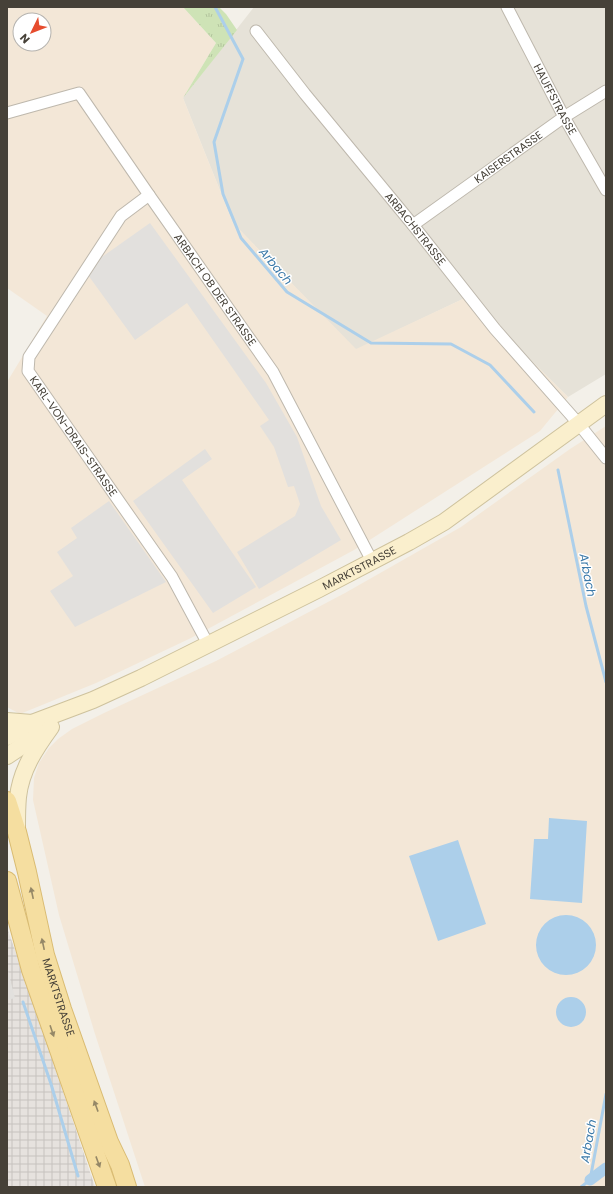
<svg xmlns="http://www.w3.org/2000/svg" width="613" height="1194" font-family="Poppins,sans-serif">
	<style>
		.residential { fill: #e6e2d8 }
		.commercial { fill: #f3e7d7; fill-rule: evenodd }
		.industrial { fill: url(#industrial-grid) }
		.grass { fill: url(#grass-tufts) }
		.parking { fill: #e2e0dd }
		.water { fill: #accfea }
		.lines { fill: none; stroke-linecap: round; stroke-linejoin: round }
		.stream { stroke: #accfea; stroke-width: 3 }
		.canal { stroke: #accfea; stroke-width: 11 }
		.street-casing { stroke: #beb8ad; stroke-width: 13 }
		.secondary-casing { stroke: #cec29d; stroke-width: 18 }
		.primary-casing { stroke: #d9bb72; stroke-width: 20 }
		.street { stroke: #fff; stroke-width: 11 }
		.secondary { stroke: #faefcd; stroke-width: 16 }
		.primary { stroke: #f5dea0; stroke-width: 18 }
		.oneway { fill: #958867 }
		.labels { text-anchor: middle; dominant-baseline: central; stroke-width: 3; stroke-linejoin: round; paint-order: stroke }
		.street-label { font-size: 11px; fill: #464138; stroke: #fff }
		.water-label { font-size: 12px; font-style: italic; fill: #3b79a8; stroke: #fff }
	</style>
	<defs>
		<pattern id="industrial-grid" width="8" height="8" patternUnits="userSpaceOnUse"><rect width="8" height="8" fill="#e6e2de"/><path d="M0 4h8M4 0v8" fill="none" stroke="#c7c3bf"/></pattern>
		<pattern id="grass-tufts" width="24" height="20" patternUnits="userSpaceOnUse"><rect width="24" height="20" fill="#cee3b6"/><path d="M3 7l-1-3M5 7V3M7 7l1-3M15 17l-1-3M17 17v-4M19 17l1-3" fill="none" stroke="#b2c49d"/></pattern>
	</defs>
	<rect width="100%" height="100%" fill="#f3f0e9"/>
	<path class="residential" d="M254,7H606V374L568,397L467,297L356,350L233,223L183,98Z"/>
	<path class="commercial" d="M7,7H183L216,43L183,98L233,223L356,349L467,297L568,397L540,431L354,550L191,638L96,683L20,714L7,707V382L47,316L7,288ZM20,20H44V44H20Z
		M606,426V1187H145L95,1034L59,915L33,800L34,778L39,763L49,748L58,739L72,729L104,713L216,661L345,593L461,527L570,449Z"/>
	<path class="industrial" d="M7,928L22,969L95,1187H7Z"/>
	<path class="grass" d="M183,7H219L226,14L237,30L183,98L216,43Z"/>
	<path class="parking" d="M150,223L266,383L297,437L321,506L341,540L259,589L237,552L295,516L300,504L294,486L288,487L274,447L260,426L269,420L187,303L135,340L88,275L99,259Z
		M205,449L212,459L182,480L256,587L213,613L133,501Z
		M109,501L166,582L75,627L50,591L73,576L57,552L77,538L71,528Z
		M7,967L15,998L7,1000Z"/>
	<path class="water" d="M549,818L587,821L582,903L530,899L534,839H548Z
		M458,840L486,924L438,941L409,856Z
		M536 945a30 30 0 1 1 60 0a30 30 0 1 1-60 0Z
		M556 1012a15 15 0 1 1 30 0a15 15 0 1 1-30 0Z"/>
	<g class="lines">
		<path class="stream" d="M215,7L243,59L214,142L223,194L241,238L287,292L371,343L451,344L490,365L534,412
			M558,470L586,606L606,682
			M23,1002L51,1084L78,1176
			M581,1187L590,1180L606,1094"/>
		<path class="canal" d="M590,1180L606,1168"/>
		<g class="street-casing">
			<g id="street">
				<path id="s1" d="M507,7L564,117L606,190"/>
				<path id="s2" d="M256,31L305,94L413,225L495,329L578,423L606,458"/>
				<path id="s3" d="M7,113L79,93L149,195L273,372L372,561"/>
				<path id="s4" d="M149,195L121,216L29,357L28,371L172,577L208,644"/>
				<path id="s5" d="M413,225L564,117L606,91"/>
			</g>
		</g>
		<g class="secondary-casing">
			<g id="secondary">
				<path d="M7,721L32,723"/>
				<path id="s6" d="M7,737L32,723L93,700L141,678L319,589L409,542L444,522L606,404"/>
				<path d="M7,756L43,732"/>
				<path d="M17,826C17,817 17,807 18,797C21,770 35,749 51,727"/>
			</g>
		</g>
		<g class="primary-casing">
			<g id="primary">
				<path id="s7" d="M7,801L17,832L27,872L45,955L62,1009L109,1142L120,1165L127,1187"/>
				<path d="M7,881L31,970L107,1187"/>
			</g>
		</g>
		<use href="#street" class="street"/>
		<use href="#secondary" class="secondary"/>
		<use href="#primary" class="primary"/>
	</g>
	<defs><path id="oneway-solid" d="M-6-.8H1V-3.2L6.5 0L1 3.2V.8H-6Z"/></defs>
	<g class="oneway">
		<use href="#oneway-solid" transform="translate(32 893) rotate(-102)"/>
		<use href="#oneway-solid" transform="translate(43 944) rotate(-102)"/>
		<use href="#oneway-solid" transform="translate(52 1031) rotate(71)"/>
		<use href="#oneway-solid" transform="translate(96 1106) rotate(-110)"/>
		<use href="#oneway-solid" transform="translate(98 1162) rotate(70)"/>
	</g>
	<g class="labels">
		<g class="street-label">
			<text stroke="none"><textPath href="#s1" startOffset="104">HAUFFSTRASSE</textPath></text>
			<text stroke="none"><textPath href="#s5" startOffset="117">KAISERSTRASSE</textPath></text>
			<text stroke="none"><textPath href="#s2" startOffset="254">ARBACHSTRASSE</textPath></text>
			<text stroke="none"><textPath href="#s3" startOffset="314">ARBACH OB DER STRASSE</textPath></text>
			<text stroke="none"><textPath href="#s4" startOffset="297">KARL-VON-DRAIS-STRASSE</textPath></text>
			<text stroke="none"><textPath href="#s6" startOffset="391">MARKTSTRASSE</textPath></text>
			<text stroke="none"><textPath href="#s7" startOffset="203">MARKTSTRASSE</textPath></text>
		</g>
		<g class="water-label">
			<text transform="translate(276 266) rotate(50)">Arbach</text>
			<text transform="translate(588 575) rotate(79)">Arbach</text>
			<text transform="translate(588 1141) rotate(-80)">Arbach</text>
		</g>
	</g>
	<rect width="613" height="1194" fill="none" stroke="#464138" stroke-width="16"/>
	<g transform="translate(32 32) rotate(227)"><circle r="19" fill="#ffffff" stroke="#b5b3af"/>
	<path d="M0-3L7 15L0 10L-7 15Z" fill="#e64c2e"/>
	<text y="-6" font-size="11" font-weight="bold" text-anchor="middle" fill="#464138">N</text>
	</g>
</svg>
